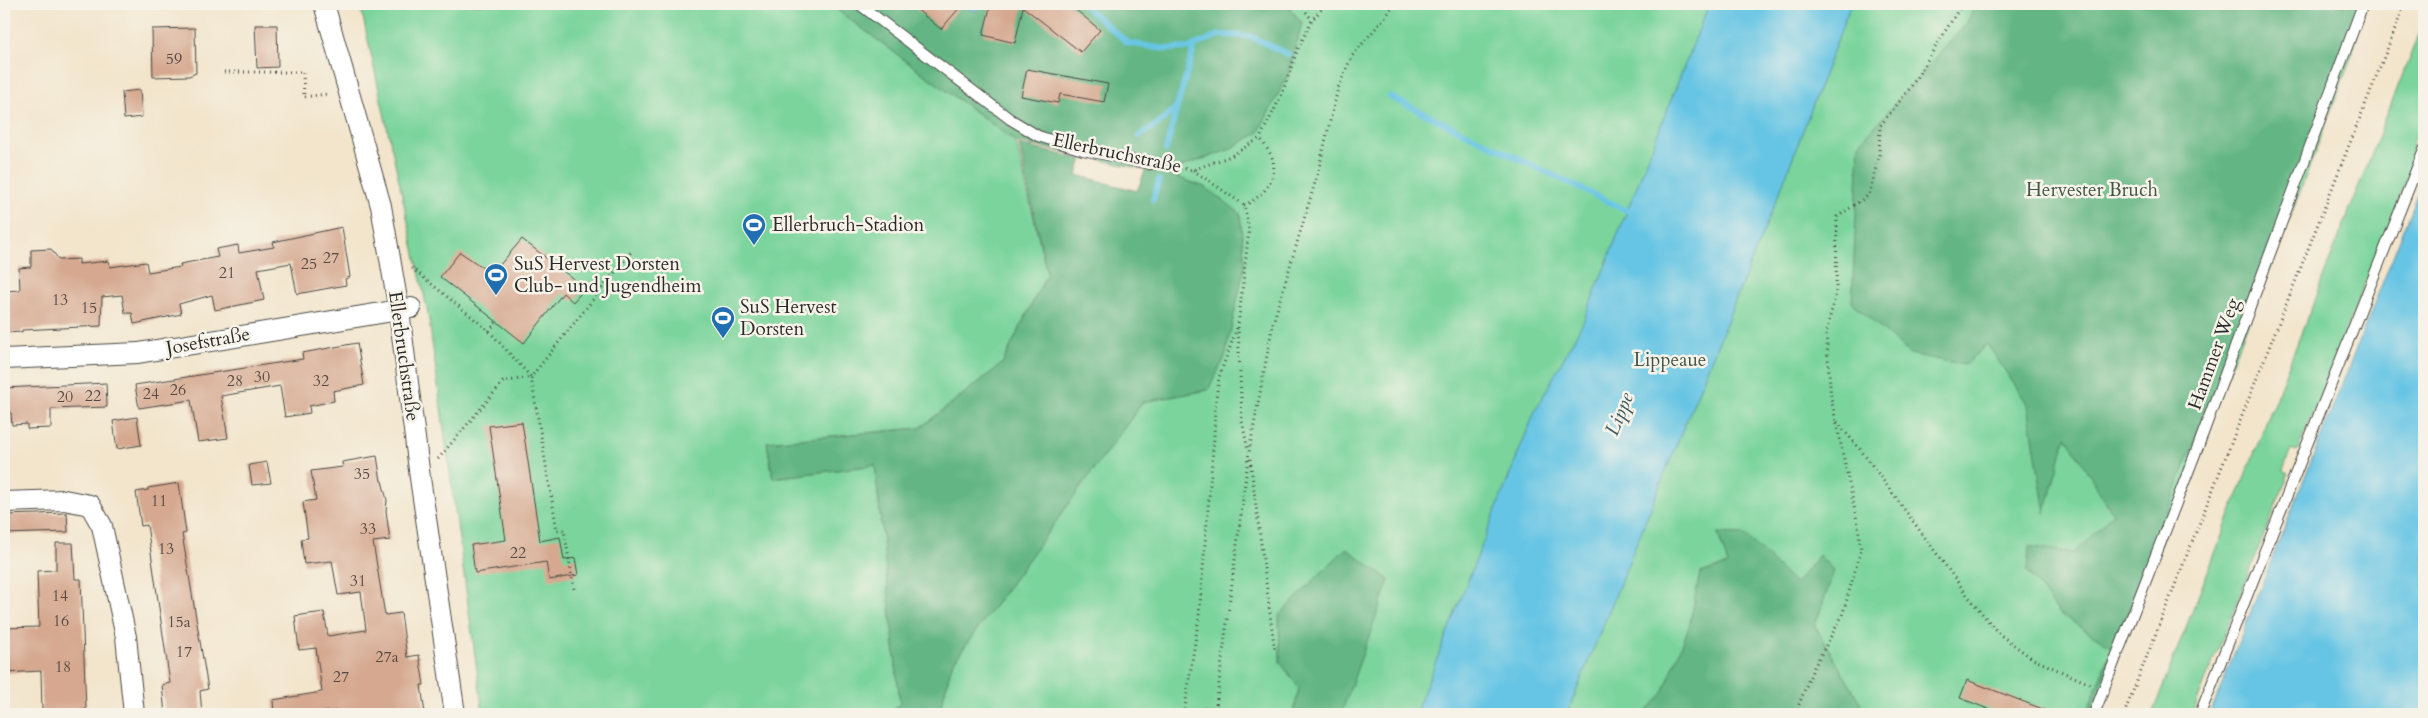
<svg xmlns="http://www.w3.org/2000/svg" width="2428" height="718" font-family="Cardo,serif">
	<style>
		.green { fill: #7ad49b; stroke: #528063 }
		.forest { fill: #63b683; stroke: #477057 }
		.water { fill: #66c5e4; stroke: #487888 }
		.lines { fill: none; stroke-linecap: round; stroke-linejoin: round }
		.stream { stroke: #66c5e4; stroke-width: 6 }
		.building { fill: #d5a88f }
		.lane-casing { stroke: #494743; stroke-width: 12 }
		.street-casing { stroke: #494743; stroke-width: 22 }
		.path { stroke: #494743; stroke-width: 3; stroke-dasharray: 1 4; stroke-linecap: butt }
		.lane { stroke: #fff; stroke-width: 10 }
		.street { stroke: #fff; stroke-width: 20 }
		.labels { text-anchor: middle; dominant-baseline: central; stroke-width: 5; stroke-linejoin: round; paint-order: stroke }
		.number-label { font-size: 16px; fill: #564a44 }
		.street-label { font-size: 19px; fill: #2b2b2b; stroke: #f7f3e8 }
		.park-label { font-size: 19px; fill: #3f5547; stroke: #f7f3e8 }
		.poi-label { font-size: 19px; fill: #2b2b2b; stroke: #f7f3e8; text-anchor: start }
		.water-label { font-size: 20px; font-style: italic; fill: #3d5962; stroke: #f7f3e8 }
	</style>
	<rect width="100%" height="100%" fill="#f7f3e8"/>
	<filter id="ink" filterUnits="userSpaceOnUse"><feTurbulence type="fractalNoise" baseFrequency=".02" numOctaves="2"/><feDisplacementMap in="SourceGraphic" scale="10" xChannelSelector="R" yChannelSelector="G"/><feConvolveMatrix kernelMatrix="1 2 1 2 8 2 1 2 1" color-interpolation-filters="sRGB"/></filter>
	<filter id="wash" filterUnits="userSpaceOnUse"><feTurbulence type="fractalNoise" baseFrequency=".0096" numOctaves="4" result="noise"/><feDisplacementMap in="SourceGraphic" scale="20" xChannelSelector="R" yChannelSelector="G"/><feGaussianBlur stdDeviation="1.12" result="paint"/><feColorMatrix in="noise" values="0 0 0 0 0 0 0 0 0 0 0 0 0 0 0 0 0 1.4 0 .05"/><feComposite in="paint" operator="in"/></filter>
	<g filter="url(#wash)">
		<rect width="100%" height="100%" fill="#f2e5cc"/>
		<path class="green" d="M360,4H829L1016,142L1047,274L1002,364L920,428L767,442L773,478L875,465L900,703L891,714H483L428,313Z
			M1286,4H2365L2352,55L2290,218L2092,714H939L952,664L1143,402L1208,390L1225,357L1232,319L1221,200L1205,187L1163,173L1228,150L1258,133L1288,75L1302,23Z
			M2424,20V126L2420,124L2411,146L2419,149L2297,452L2291,450L2283,470L2289,473L2192,714H2152Z"/>
		<path class="forest" d="M829,4H1286L1302,23L1288,75L1258,133L1228,150L1164,173L1205,187L1240,213L1245,264L1225,357L1208,390L1143,402L952,664L939,714H891L900,703L875,465L773,478L767,442L920,428L1002,364L1047,274L1019,145L1082,159L1077,175L1137,191L1145,171L1157,172L1016,142Z
			M1976,4H2364L2089,714H2086L2112,647L2060,614L2027,571L2029,546L2074,553L2113,514L2066,436L2045,513L2028,405L1987,344L1965,365L1910,354L1852,303L1859,144L1966,24Z
			M1718,533L1744,534L1795,584L1819,555L1834,571L1815,626L1867,714H1644L1663,693L1689,627L1700,573L1728,565Z
			M1346,548L1389,580L1341,714H1293L1299,688L1280,662L1279,615Z"/>
		<path class="water" d="M964,4H985L977,11L970,10Z
			M1709,4H1851L1780,191L1567,714H1415L1535,411L1583,322Z
			M2424,179V714H2210Z"/>
		<g class="lines">
			<path class="stream" d="M1082,4L1128,43L1165,49L1188,48L1219,35L1249,36L1288,54
				M1390,97L1628,211
				M1139,136L1158,124L1177,107L1195,45
				M1166,150L1177,108
				M1153,200L1159,180"/>
		</g>
		<g id="blocks">
			<path class="building" d="M910,4H963L941,29Z
				M991,4H1069L1100,30L1081,52L1023,7L1015,43L983,35Z
				M255,25H277L278,67L257,68Z
				M195,28L196,73L189,76L153,77L152,29Z
				M1027,69L1108,84L1104,102L1060,94L1058,103L1021,96Z
				M140,90L142,117L124,119L122,92Z
				M342,227L350,277L345,279L346,285L297,294L291,263L258,269L264,300L215,310L212,295L179,304L181,314L134,324L132,313H125L122,295L102,297L101,326L22,330V332L4,333L6,291L20,290L19,268L31,267V250L51,249L59,260L79,259V264L109,261L110,267L146,262L148,272L181,267L180,264L218,257L216,249L238,245L239,253L274,247L273,242Z
				M522,239L585,288L573,302L563,293L524,343L440,277L460,252L492,274Z
				M357,343L364,385L333,391L334,401L309,406L310,413L285,417L280,386L221,396L228,438L198,442L191,400L139,408L135,385L303,359L302,353Z
				M106,383L107,407L51,409V428L27,429V424L12,425L11,413H4V388Z
				M137,417L141,445L117,449L113,421Z
				M522,422L540,541L560,537L564,560L575,558L578,575L549,580L546,562L475,573L471,545L506,540L489,426Z
				M377,456L381,481H382L387,500L386,511L390,540L373,542L385,615L401,613L407,657L419,655L424,685H421L425,714H341L340,710L310,714H274L273,700L322,692L316,648L299,650L295,616L324,612L328,636L366,630L361,592L338,595L332,561L304,564L301,539L308,538L303,502L316,500L311,471L343,467L342,462Z
				M267,462L271,483L252,485L249,465Z
				M179,483L186,533L182,534L208,689L200,691L202,714H165L162,685L170,683L147,525L141,526L136,492L148,490V488Z
				M67,513L68,532L4,534V515Z
				M56,543H73L75,579H81L86,710L42,712L41,671L4,673V628L39,627L37,571L56,570Z
				M1967,680L2053,713V714H2001L1960,698Z"/>
		</g>
	</g>
	<g filter="url(#ink)">
		<use href="#blocks" fill-opacity="0" stroke="#494743" stroke-width="1"/>
		<g class="lines">
			<g class="lane-casing">
				<path id="lane" d="M859,4L1010,119L1038,136L1083,150L1150,164
					M2094,714L2199,444L2363,4
					M2200,714L2424,150"/>
			</g>
			<g class="street-casing">
				<path id="street" d="M324,4L381,206L399,311L420,478L455,714
					M4,359L138,353L411,308
					M4,502L64,500L90,505L102,526L126,637L134,714"/>
			</g>
			<path class="path" d="M1300,4L1312,20
				M224,72H303L304,97L327,94
				M1165,166L1193,170L1231,156L1260,138L1282,94L1297,51L1312,20L1326,4
				M1193,170L1244,205L1249,230L1238,326L1242,421L1248,450
				M1244,205C1262,198 1281,177 1271,155C1268,150 1264,144 1260,138
				M412,268L489,331L531,377L631,252
				M489,331L497,321
				M1837,422L1863,453L1967,595L1999,634L2033,659L2090,684
				M438,459L503,382L531,377L557,530H564L574,589
				M1250,459L1275,652
				M1184,714L1199,616L1214,438L1215,407L1219,377L1237,328
				M1215,714L1249,452L1273,323L1317,176L1338,88L1352,56L1386,16L1394,4
				M1795,714L1813,669L1842,616L1861,550L1858,525L1831,398L1826,333L1836,293L1837,217L1869,195L1879,155L1880,126L1910,88L1962,4
				M2124,714L2405,4"/>
			<use href="#lane" class="lane"/>
			<use href="#street" class="street"/>
		</g>
	</g>
	<defs>
		<g id="stadium-pin" transform="scale(1.25)"><path d="M0 17L-7.5 6A9.5 9.5 0 1 1 7.5 6Z" fill="#1f6fb2" stroke="#f7f3e8"/><path d="M0-5a6.5 5 0 1 0 0 10a6.5 5 0 1 0 0-10ZM-3.5-1.8h7v3.6h-7Z" fill="#fff"/></g>
	</defs>
	<g fill-rule="evenodd">
		<use href="#stadium-pin" x="754" y="225"/>
		<use href="#stadium-pin" x="496" y="275"/>
		<use href="#stadium-pin" x="723" y="318"/>
	</g>
	<g class="labels">
		<g class="number-label">
			<text x="174" y="59">59</text>
			<text x="331" y="258">27</text>
			<text x="309" y="264">25</text>
			<text x="227" y="273">21</text>
			<text x="60" y="300">13</text>
			<text x="89" y="308">15</text>
			<text x="262" y="377">30</text>
			<text x="235" y="381">28</text>
			<text x="321" y="381">32</text>
			<text x="178" y="390">26</text>
			<text x="151" y="394">24</text>
			<text x="93" y="396">22</text>
			<text x="65" y="397">20</text>
			<text x="362" y="474">35</text>
			<text x="159" y="501">11</text>
			<text x="368" y="529">33</text>
			<text x="166" y="549">13</text>
			<text x="518" y="553">22</text>
			<text x="358" y="581">31</text>
			<text x="60" y="596">14</text>
			<text x="61" y="621">16</text>
			<text x="179" y="622">15a</text>
			<text x="184" y="652">17</text>
			<text x="387" y="657">27a</text>
			<text x="63" y="667">18</text>
			<text x="341" y="677">27</text>
		</g>
		<g class="street-label">
			<text transform="translate(1117 153) rotate(12)">Ellerbruchstraße</text>
			<text transform="translate(208 341) rotate(-10)">Josefstraße</text>
			<text transform="translate(2214 354) rotate(-70)">Hammer Weg</text>
			<text transform="translate(404 356) rotate(82)">Ellerbruchstraße</text>
		</g>
		<g class="park-label">
			<text x="2092" y="190">Hervester Bruch</text>
			<text x="1670" y="360">Lippeaue</text>
		</g>
		<g class="poi-label">
			<text x="772" y="225">Ellerbruch-Stadion</text>
			<text x="514" y="264">SuS Hervest Dorsten<tspan x="514" dy="22">Club- und Jugendheim</tspan></text>
			<text x="740" y="307">SuS Hervest<tspan x="740" dy="22">Dorsten</tspan></text>
		</g>
		<g class="water-label">
			<text transform="translate(1619 414) rotate(-68)">Lippe</text>
		</g>
	</g>
	<rect width="2428" height="718" fill="none" stroke="#f7f3e8" stroke-width="20"/>
</svg>
